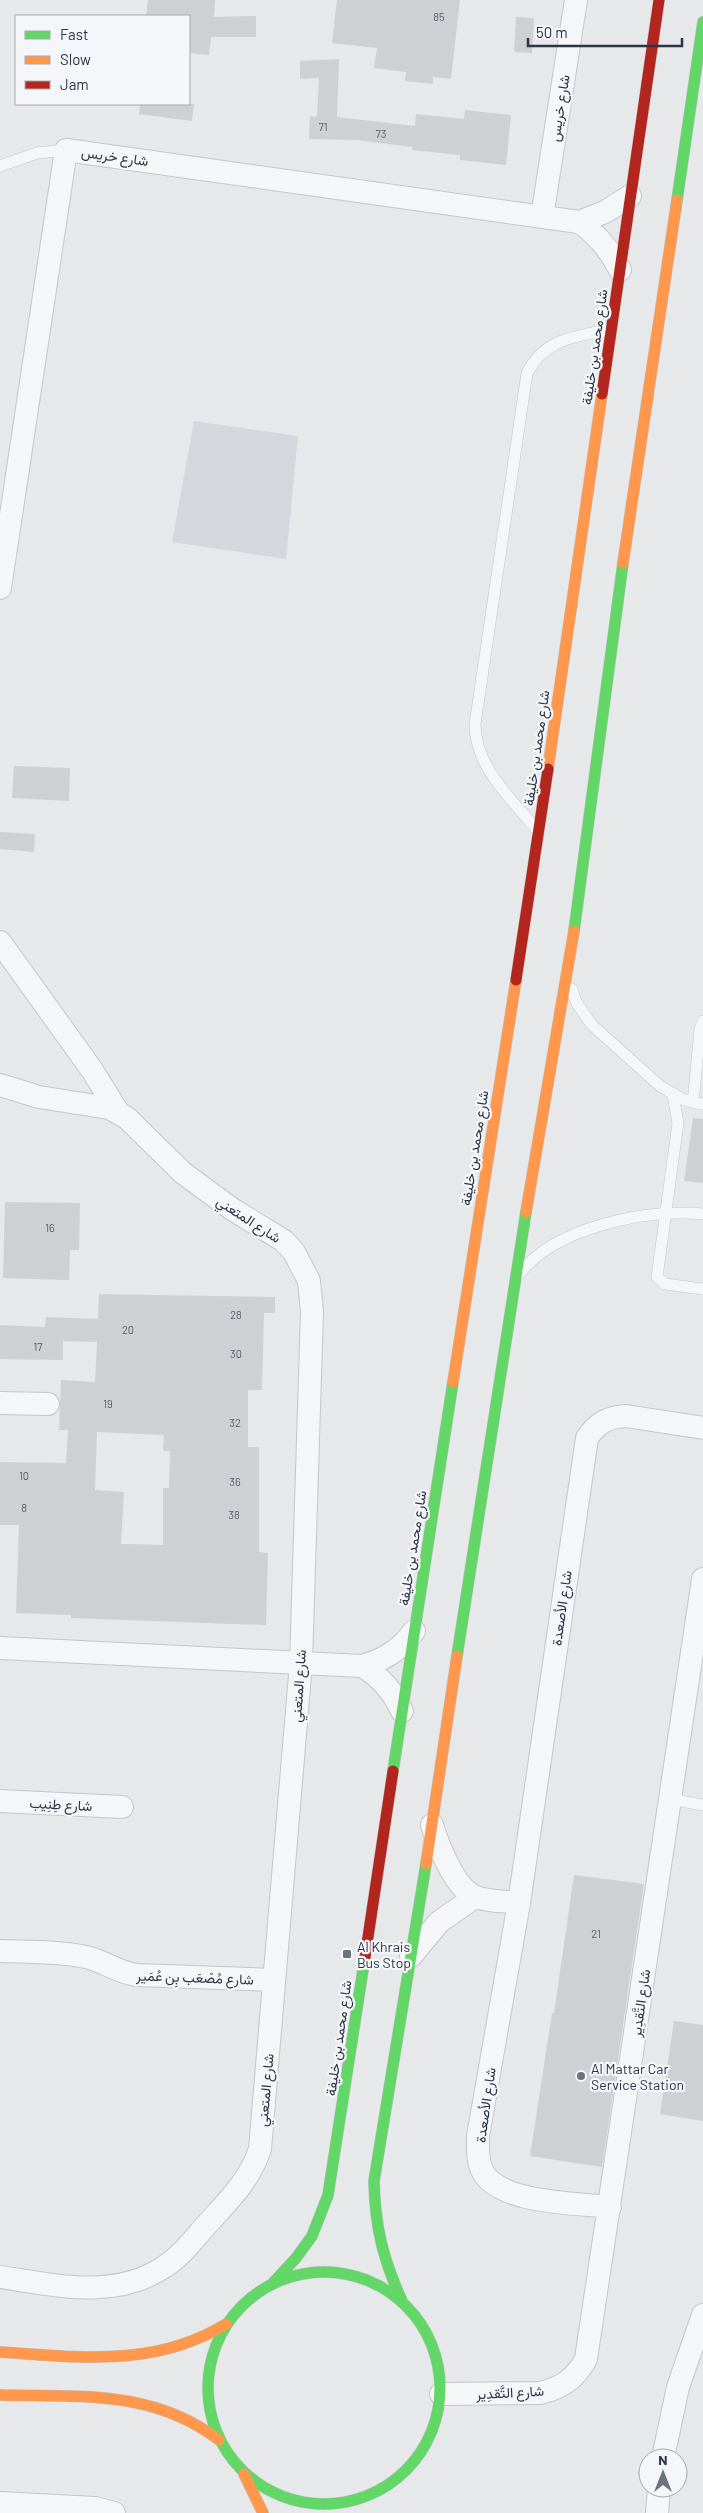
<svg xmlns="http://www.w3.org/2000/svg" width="703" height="2513" font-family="Barlow,Vazirmatn,sans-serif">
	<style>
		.built { fill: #d4d7dd }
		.building { fill: #ced0d3; fill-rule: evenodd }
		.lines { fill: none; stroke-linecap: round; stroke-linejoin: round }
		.lane-casing { stroke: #c4c6c8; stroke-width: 12 }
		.street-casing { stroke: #c4c6c8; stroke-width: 24 }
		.fast-casing { stroke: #c4c6c8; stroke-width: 12 }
		.slow-casing { stroke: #c4c6c8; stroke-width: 12 }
		.jam-casing { stroke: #c4c6c8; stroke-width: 12 }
		.lane { stroke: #f5f6f7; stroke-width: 11 }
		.street { stroke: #f5f6f7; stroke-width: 22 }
		.fast { stroke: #63d668; stroke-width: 11 }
		.slow { stroke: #ff974d; stroke-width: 11 }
		.jam { stroke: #b3261e; stroke-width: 11 }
		.poi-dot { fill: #6c737f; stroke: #f4f6f9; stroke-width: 2 }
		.labels { text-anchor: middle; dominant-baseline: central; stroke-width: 4.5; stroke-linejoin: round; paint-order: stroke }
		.number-label { font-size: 11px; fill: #545c69 }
		.street-label { font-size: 14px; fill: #2b3445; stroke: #f4f6f9 }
		.poi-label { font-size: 14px; fill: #2b3445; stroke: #f4f6f9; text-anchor: start }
	</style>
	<rect width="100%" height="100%" fill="#e6e8ea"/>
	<path class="built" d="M194,421L298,436L286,559L172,542Z"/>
	<path class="building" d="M148,0H215L214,17L256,16V37H211L209,55L189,53V16H146Z
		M337,0H460L451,79L433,77V84L405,81L406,72L374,68L377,48L332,43Z
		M516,17L534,18L532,53L514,52Z
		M339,59L337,117L415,126L416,114L464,119L465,110L511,115L506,165L460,160V155L412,150L413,147L356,140L309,139L310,116L317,117L319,78L300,79V61Z
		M140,104H194L192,121L139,114Z
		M14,766L70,768L69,801L12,798Z
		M0,832L35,834L34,852L0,849Z
		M693,1118L703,1119V1183L684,1181Z
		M5,1202L80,1203L79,1250H70L69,1280L3,1278Z
		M99,1294L275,1297V1313H264L262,1390H248V1447H259V1552L268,1553L266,1625L71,1618V1615L16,1613L19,1525H0V1462L66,1463L68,1430H59L61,1380L95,1382L97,1342L63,1341V1360L0,1359V1325L45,1327L46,1317L98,1319ZM97,1432L164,1435L163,1451H170L169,1488H163V1545L121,1544L124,1492L95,1490Z
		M574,1875L644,1884L602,2167L530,2156L552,2013H554Z
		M674,2021L703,2025V2121L660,2114Z"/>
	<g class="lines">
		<g class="lane-casing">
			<path id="lane" d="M0,166L37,153L66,150
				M536,829C511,798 475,767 475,724L527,373C545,338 575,337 610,329
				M572,989L576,1002L592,1025L660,1086L684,1100L703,1104
				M673,1095L678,1123L657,1277L665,1284L703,1289
				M693,1103L700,1029L703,1021
				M521,1272C557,1227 648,1208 703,1214
				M670,1799L703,1805"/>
		</g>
		<g class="street-casing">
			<path id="street" d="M542,217L576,0
				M579,222C597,234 610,250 620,270
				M0,588L66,150L579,222L605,212L630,196
				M0,942L92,1070L118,1112
				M0,1085L39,1097L109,1108L127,1118L183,1173L232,1209L284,1241L294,1252L309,1281L312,1312L301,1663L260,2149C250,2179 231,2198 210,2221C196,2236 182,2256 164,2267C115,2300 54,2285 0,2277
				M0,1403L48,1404
				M0,1648L362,1666C384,1660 400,1650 414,1631
				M362,1666C381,1677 393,1691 402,1711
				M0,1801L122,1807
				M432,1825C438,1845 455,1889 476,1897C489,1902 506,1901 519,1903
				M0,1951C28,1952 58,1951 86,1957C104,1961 118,1973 137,1975L274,1980
				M411,1956L439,1922L475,1897
				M610,2207C578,2203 497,2204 482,2170C477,2160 478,2147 478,2136L519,1903L587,1438C597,1423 608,1417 626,1416L703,1428
				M441,2394L540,2393C562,2388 575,2379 586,2359L703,1579
				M663,2458L678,2387L703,2315
				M0,2503L95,2508L114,2513
				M657,2513L659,2488"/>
		</g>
		<g class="fast-casing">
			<path id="fast" d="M677,200L703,22
				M574,931L623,563
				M457,1656L526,1212
				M393,1771L453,1382
				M208 2388a116 116 0 1 1 232 0a116 116 0 1 1-232 0Z
				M273,2283L296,2258L312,2236L328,2195L365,1957
				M402,2301C383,2259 375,2227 374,2181L426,1864"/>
		</g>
		<g class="slow-casing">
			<path id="slow" d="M623,563L677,200
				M548,769L602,394
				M526,1212L574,931
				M453,1382L516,980
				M426,1864L457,1656
				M0,2352C79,2357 155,2368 226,2324
				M0,2395C78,2397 153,2389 219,2440
				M244,2474L263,2513"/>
		</g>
		<g class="jam-casing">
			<path id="jam" d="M602,394L659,0
				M516,980L548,769
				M365,1957L393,1771"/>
		</g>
		<use href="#lane" class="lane"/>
		<use href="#street" class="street"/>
		<use href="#fast" class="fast"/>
		<use href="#slow" class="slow"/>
		<use href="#jam" class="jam"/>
	</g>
	<g class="poi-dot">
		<rect x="342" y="1949" width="10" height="10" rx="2.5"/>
		<circle cx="581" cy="2076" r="5"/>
	</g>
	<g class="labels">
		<g class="number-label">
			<text x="439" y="16">85</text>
			<text x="323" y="126">71</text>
			<text x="381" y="133">73</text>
			<text x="50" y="1227">16</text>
			<text x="236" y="1314">28</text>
			<text x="128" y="1329">20</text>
			<text x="38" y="1346">17</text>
			<text x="236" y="1353">30</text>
			<text x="108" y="1403">19</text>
			<text x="235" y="1422">32</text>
			<text x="24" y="1475">10</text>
			<text x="235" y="1481">36</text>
			<text x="24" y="1507">8</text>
			<text x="234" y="1514">38</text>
			<text x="596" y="1933">21</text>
		</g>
		<g class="street-label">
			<text transform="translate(559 108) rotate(-81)">شارع خريس</text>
			<text transform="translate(115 156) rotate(8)">شارع خريس</text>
			<text transform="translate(594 347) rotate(-82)">شارع محمد بن خليفة</text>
			<text transform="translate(536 748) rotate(-82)">شارع محمد بن خليفة</text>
			<text transform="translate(474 1148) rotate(-81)">شارع محمد بن خليفة</text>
			<text transform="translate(249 1219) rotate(33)">شارع المتعني</text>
			<text transform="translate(412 1548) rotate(-81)">شارع محمد بن خليفة</text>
			<text transform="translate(561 1608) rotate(-82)">شارع الأصعدة</text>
			<text transform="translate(298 1686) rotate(-86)">شارع المتعني</text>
			<text transform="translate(61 1804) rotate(3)">شارع طِنِيب</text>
			<text transform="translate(195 1977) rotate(2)">شارع مُصْعَب بِن عُمَير</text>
			<text transform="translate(640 2003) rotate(-82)">شارع التَّقدِير</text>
			<text transform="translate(338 2038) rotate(-82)">شارع محمد بن خليفة</text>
			<text transform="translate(265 2090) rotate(-85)">شارع المتعني</text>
			<text transform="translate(485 2105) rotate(-82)">شارع الأصعدة</text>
			<text transform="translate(510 2392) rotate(-3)">شارع التَّقدِير</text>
		</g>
		<g class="poi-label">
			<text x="357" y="1946">Al Khrais<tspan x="357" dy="16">Bus Stop</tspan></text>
			<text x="591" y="2068">Al Mattar Car<tspan x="591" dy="16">Service Station</tspan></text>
		</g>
	</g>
	<rect x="15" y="15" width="175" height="90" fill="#f4f6f9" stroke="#a4a8b1"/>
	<rect x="25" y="31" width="25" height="8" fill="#63d668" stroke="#a4a8b1"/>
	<text x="60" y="40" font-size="15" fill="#2b3445">Fast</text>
	<rect x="25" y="56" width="25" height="8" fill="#ff974d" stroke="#a4a8b1"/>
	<text x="60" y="65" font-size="15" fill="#2b3445">Slow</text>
	<rect x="25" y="81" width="25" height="8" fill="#b3261e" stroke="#a4a8b1"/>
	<text x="60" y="90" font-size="15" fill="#2b3445">Jam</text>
	<g transform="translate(663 2473)"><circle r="24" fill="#f4f6f9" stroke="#a4a8b1"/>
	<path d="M0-4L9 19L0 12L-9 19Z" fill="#6c737f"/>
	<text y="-8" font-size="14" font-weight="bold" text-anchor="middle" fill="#2b3445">N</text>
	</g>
	<path d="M528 38v8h154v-8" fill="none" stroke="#2b3445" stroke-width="2.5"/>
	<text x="536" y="38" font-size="15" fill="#2b3445" stroke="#f4f6f9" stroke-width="4" paint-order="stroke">50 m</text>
</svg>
